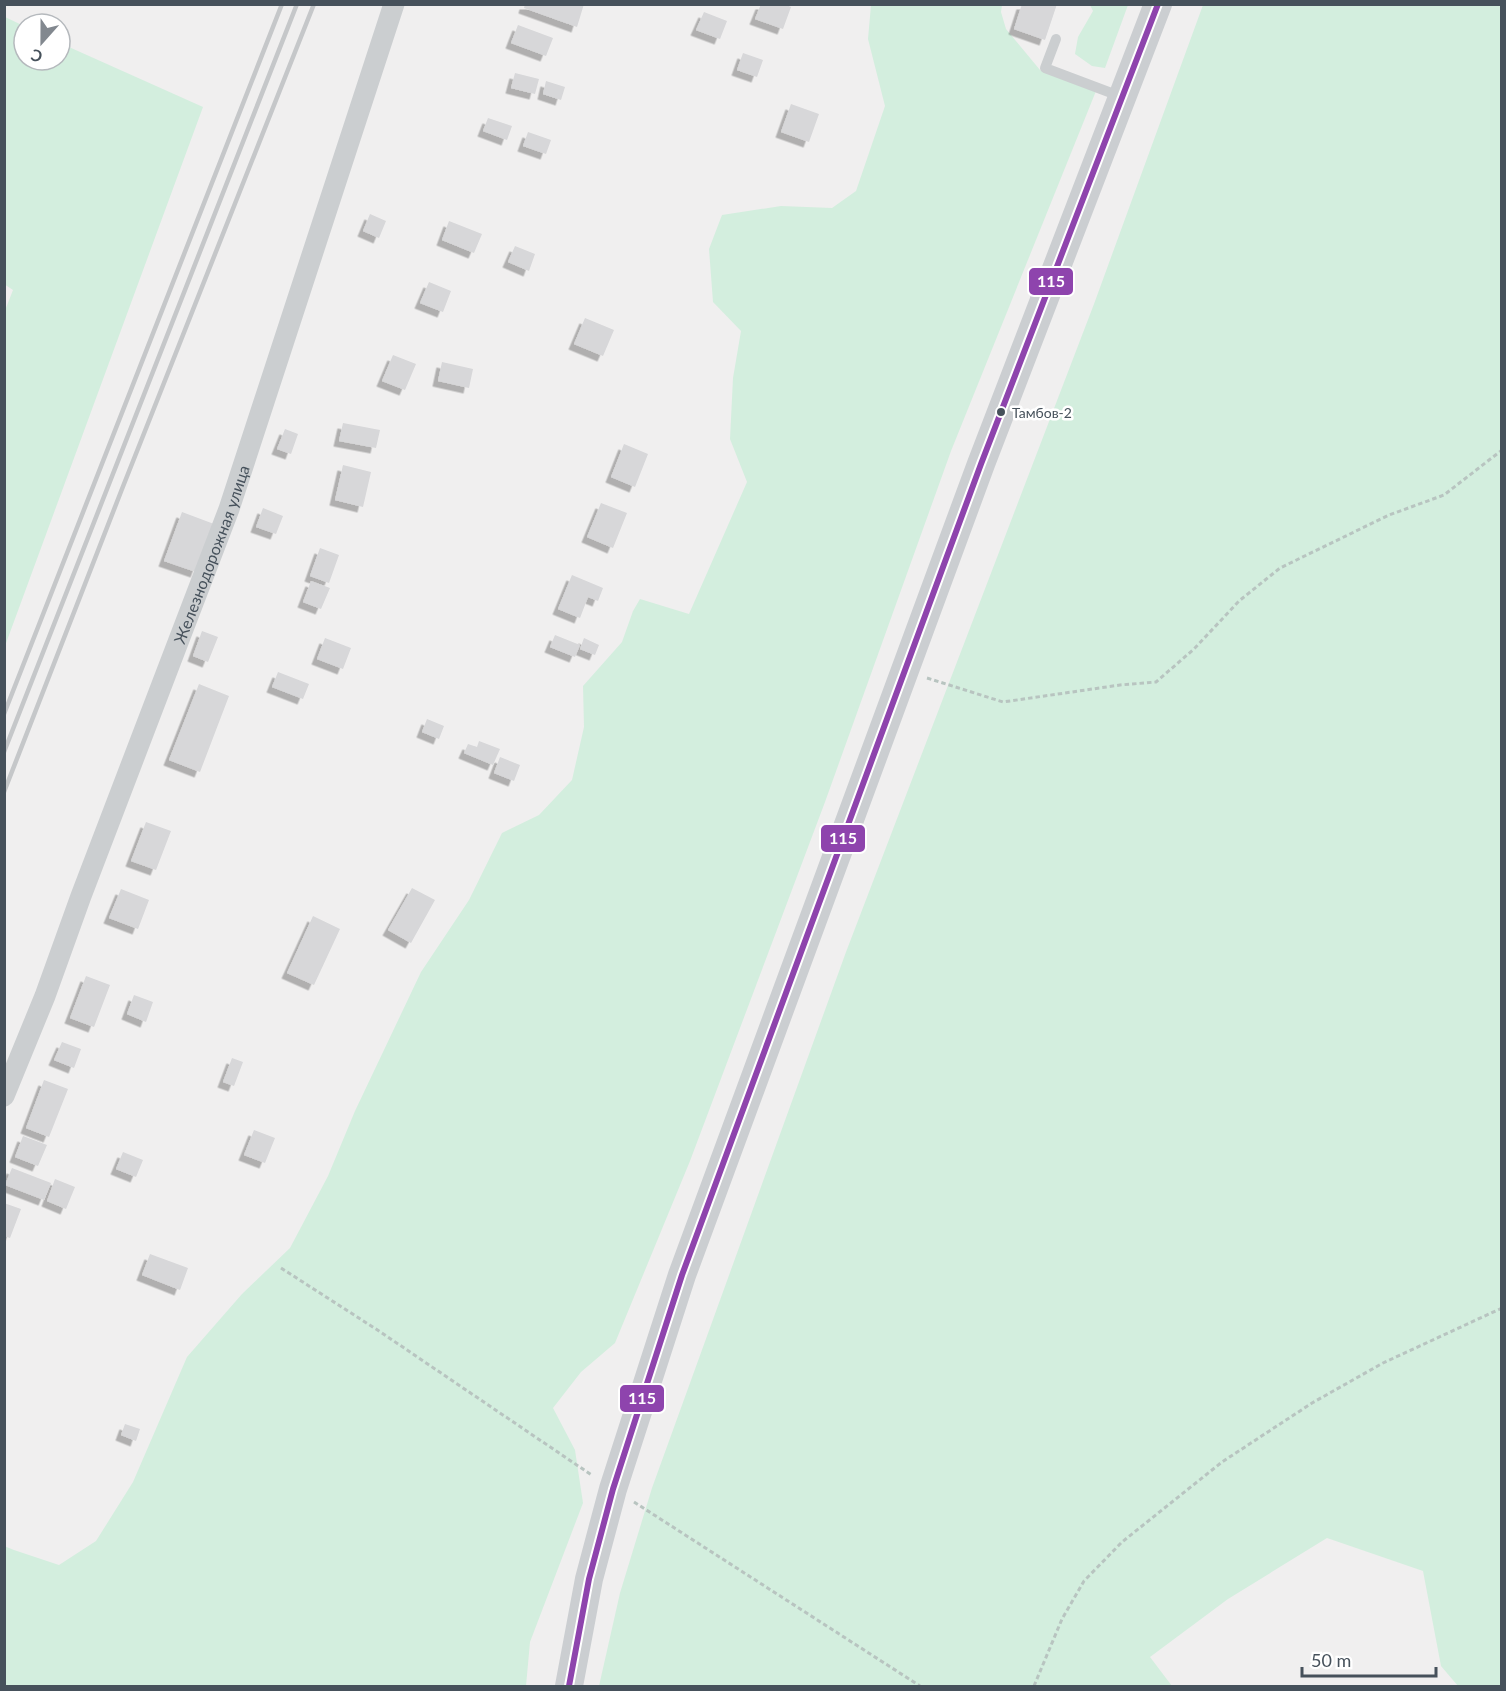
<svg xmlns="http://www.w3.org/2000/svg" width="1506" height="1691" font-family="Lato,sans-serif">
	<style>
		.green { fill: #d3eede }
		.building { fill: #d7d7d9; filter: url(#shadow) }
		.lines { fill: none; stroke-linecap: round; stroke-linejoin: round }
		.path { stroke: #b8c4c0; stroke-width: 3; stroke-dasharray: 4.5 3; stroke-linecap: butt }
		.service { stroke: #cbced0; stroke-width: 10 }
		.minor { stroke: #cbced0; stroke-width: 21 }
		.secondary { stroke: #cbced1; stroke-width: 28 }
		.rail { stroke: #c5c7c9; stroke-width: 4.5 }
		.bus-1-casing { stroke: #fff; stroke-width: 10 }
		.bus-1 { stroke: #8e44ad; stroke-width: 6 }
		.bus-dot { fill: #46515b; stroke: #fff; stroke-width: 2 }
		.labels { text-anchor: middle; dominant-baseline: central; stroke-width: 5; stroke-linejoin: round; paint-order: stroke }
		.bus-label { font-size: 14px; fill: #46515b; stroke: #fff; text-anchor: start }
		.street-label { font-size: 16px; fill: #46515b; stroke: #fff }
		.line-badge { stroke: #fff; stroke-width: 2 }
		.badge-label { font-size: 16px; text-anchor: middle; font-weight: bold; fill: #fff }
	</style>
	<defs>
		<filter id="shadow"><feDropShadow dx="-5.5" dy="5.5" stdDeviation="0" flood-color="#0004"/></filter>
	</defs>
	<rect width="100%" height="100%" fill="#f0efef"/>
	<path class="green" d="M871,5H1002L1001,12L1006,29L1040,70L1096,91L951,451L825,802L690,1161L615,1343L581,1372L553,1408L575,1450L583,1503L530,1642L526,1686H5L4,1546L14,1550L59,1565L96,1541L133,1482L187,1357L242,1294L290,1248L328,1176L355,1111L421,972L469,900L502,833L539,815L572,780L584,727L583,686L622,642L633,611L640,599L689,614L747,482L730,439L733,378L741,331L713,302L709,249L722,215L781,206L832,208L856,191L885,106L868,39Z
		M1090,5H1128L1105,68L1092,66L1075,54L1078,37L1093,11Z
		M1203,5H1501V1686H1458L1441,1666L1423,1571L1327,1538L1228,1599L1150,1657L1172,1686H599L620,1593L652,1488L846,952L1094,304Z
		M5,17L24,26V60H60V43L203,107L5,646L4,313L13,290L4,284Z"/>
	<path class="building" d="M525,4H584L577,27L524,8Z
		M761,4H784L791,7L783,29L755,19Z
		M1022,4H1057L1045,40L1014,29Z
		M704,12L727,21L720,39L696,30Z
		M518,25L553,38L546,56L511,43Z
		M743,53L763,60L757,77L737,70Z
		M515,73L539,79L535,94L511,88Z
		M546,81L565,87L561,100L543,94Z
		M791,104L819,114L809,142L781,132Z
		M488,118L512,126L507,140L483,131Z
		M528,132L551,140L546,154L523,146Z
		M370,214L386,221L379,238L363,231Z
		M449,221L482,234L474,253L442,240Z
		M515,246L535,254L529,271L508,262Z
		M429,282L451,291L443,312L420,303Z
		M585,318L614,330L603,356L574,344Z
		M393,355L416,364L405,390L382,381Z
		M442,362L473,369L469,388L438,381Z
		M343,423L380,430L376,448L339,441Z
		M285,429L298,434L291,454L277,449Z
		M624,444L648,454L635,487L611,477Z
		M343,465L371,472L363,507L335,500Z
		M601,503L627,513L613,548L587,537Z
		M263,508L283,516L276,534L256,527Z
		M182,512L214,524L196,572L164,561Z
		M320,548L339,555L329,583L310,576Z
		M572,575L603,588L598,601L588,597L580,618L558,609Z
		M311,581L330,588L321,609L303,602Z
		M202,631L218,637L208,662L193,656Z
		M555,635L580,645L575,657L550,647Z
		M325,638L351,648L343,669L317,659Z
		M584,638L599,645L595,655L580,649Z
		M278,672L309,684L303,699L272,687Z
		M199,684L229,696L200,772L169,760Z
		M427,719L444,726L439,739L422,732Z
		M479,741L500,749L493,765L464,753L468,744L477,747Z
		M500,757L520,765L514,781L494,773Z
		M146,822L171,831L156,870L131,861Z
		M412,888L435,900L411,943L388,930Z
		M121,889L149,900L138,929L109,918Z
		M313,916L340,929L314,985L287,973Z
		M86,976L110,985L94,1027L70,1018Z
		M134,995L153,1002L146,1022L127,1014Z
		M62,1042L81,1049L74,1068L54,1060Z
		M232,1058L243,1062L234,1086L223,1082Z
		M44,1080L68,1089L49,1137L26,1128Z
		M254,1130L275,1138L265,1163L244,1155Z
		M23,1136L47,1145L38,1166L15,1157Z
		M123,1152L143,1160L136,1177L116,1169Z
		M12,1168L51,1183L44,1200L5,1185Z
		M55,1179L75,1187L66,1209L47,1201Z
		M4,1203L21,1209L10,1238L4,1236Z
		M150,1254L188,1268L180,1290L142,1275Z
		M125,1424L140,1429L136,1441L121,1435Z"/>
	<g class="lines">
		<path class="path" d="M927,678L1003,702L1120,685L1156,682L1194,649L1239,601L1280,568L1389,515L1444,495L1502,450
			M281,1268L379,1331L593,1476
			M634,1502L920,1686
			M1034,1686L1062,1619L1084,1581L1122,1542L1222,1462L1312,1403L1383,1363L1502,1308"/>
		<path class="service" d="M1056,39L1045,68L1122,97"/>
		<path class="minor" id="s1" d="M4,1096L45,996L81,896L229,509L394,4"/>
		<path class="secondary" d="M569,1686L589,1579L613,1489L682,1275L981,464L1158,4"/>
		<path class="rail" d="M4,714L282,4
			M4,752L297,4
			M4,792L122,489L314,4"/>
		<g class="bus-1-casing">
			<path id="bus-1" d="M569,1686L589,1579L613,1489L682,1275L981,464L1158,4"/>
		</g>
		<use href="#bus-1" class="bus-1"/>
	</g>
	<circle class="bus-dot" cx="1001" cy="412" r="5"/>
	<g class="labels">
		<g class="bus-label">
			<text x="1012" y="412">Тамбов-2</text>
		</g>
		<g class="street-label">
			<text stroke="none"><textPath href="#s1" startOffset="580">Железнодорожная улица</textPath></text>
		</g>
	</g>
	<g class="line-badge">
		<rect x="1028" y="267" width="46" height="29" rx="6" fill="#8e44ad"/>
		<rect x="820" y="824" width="46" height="29" rx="6" fill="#8e44ad"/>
		<rect x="619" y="1384" width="46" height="29" rx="6" fill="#8e44ad"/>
	</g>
	<g class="badge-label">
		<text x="1051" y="287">115</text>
		<text x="843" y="844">115</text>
		<text x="642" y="1404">115</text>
	</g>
	<rect width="1506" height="1691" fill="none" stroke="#46515b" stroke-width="12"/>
	<g transform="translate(42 42) rotate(201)"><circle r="28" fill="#ffffff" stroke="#b5b9bd" stroke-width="1.5"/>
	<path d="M0-4.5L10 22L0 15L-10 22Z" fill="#82888f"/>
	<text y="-9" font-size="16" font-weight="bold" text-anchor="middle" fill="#46515b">С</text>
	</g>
	<path d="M1302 1667v9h134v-9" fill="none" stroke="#46515b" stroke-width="3"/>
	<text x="1311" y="1667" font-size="18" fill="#46515b" stroke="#ffffff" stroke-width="4.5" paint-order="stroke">50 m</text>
</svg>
